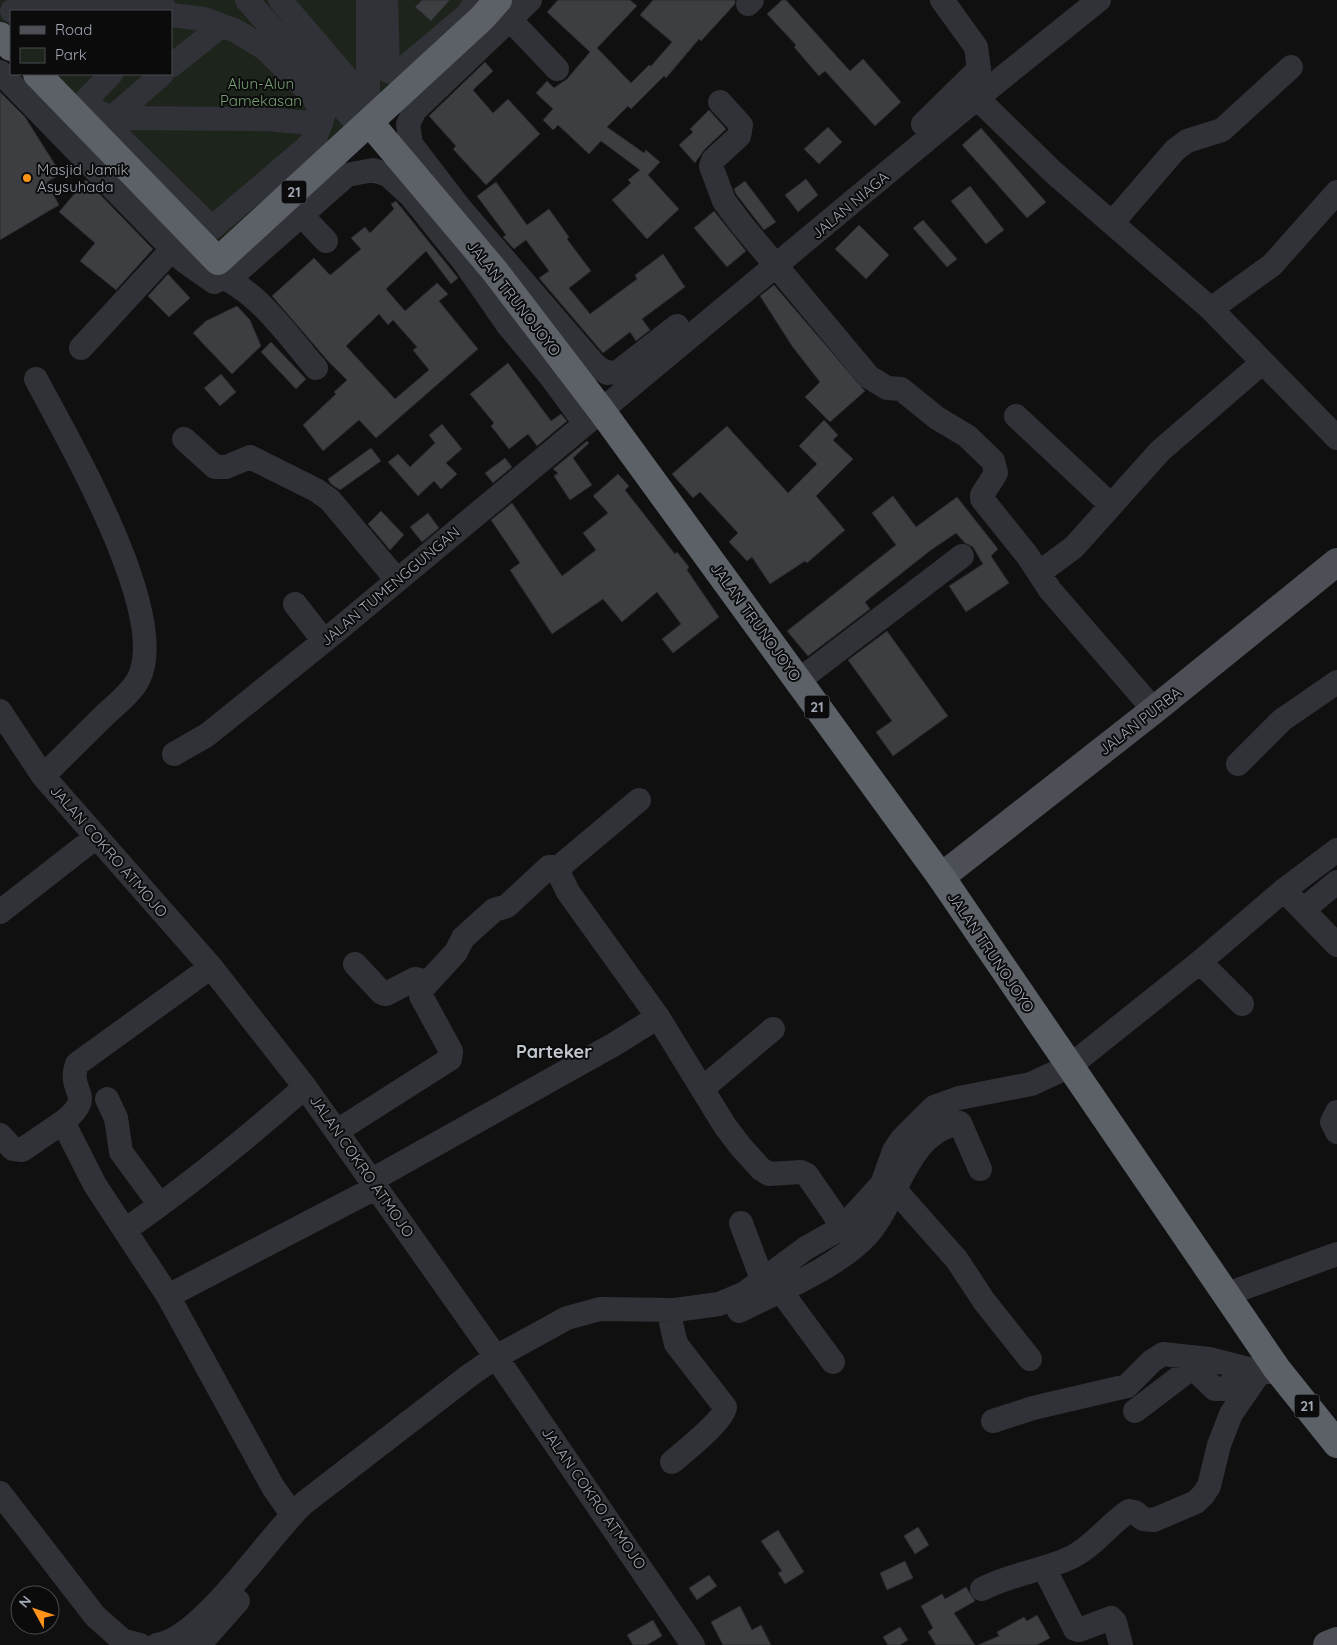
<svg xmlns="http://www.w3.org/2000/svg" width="1337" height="1645" font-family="Quicksand,sans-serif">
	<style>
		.green { fill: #1c241c }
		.building { fill: #3c3e42; stroke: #2a2a2e; fill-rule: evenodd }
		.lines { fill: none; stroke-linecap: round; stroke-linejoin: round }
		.minor { stroke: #313237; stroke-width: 24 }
		.major { stroke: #4c5056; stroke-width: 28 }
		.highway { stroke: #5c6168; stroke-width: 28 }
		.poi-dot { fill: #ff931a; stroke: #0b0b0c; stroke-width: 2 }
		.labels { text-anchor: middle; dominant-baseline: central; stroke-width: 4; stroke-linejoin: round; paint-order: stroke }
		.shield { fill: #0b0b0c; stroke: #737982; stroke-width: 1 }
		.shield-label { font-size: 14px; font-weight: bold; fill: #a0a8b4 }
		.park-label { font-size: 15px; fill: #78a175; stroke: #0b0b0c }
		.poi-label { font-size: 15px; fill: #a0a8b4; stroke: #0b0b0c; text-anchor: start }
		.street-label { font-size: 15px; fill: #a0a8b4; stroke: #0b0b0c }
		.quarter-label { font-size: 18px; font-weight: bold; fill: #c1c7cf; stroke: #0b0b0c }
	</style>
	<rect width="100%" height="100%" fill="#101011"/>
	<path class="green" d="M0,0H484L212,249L44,74H171V11H11V43L0,32Z"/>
	<path class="building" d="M422,0H450L431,21L415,7Z
		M558,0H630L637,6L597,48L631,83L649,65L651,66L672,42L640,15L653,0H735V4L701,41L699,39L666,78L664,76L631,109L628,106L607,127L644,153L646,150L660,162L648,175L679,209L647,239L612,200L631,183L628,180L640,170L601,141L589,154L558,125L553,130L543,120L553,109L536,93L547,81L554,88L567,79L590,52L547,12Z
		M782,0H786L850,71L863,59L901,102L875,126L825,71L819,76L794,47L796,45L767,14Z
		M485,62L493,71L473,90L493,113L508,99L540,134L486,185L453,149L456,146L429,116Z
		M0,92L25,117L61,174L47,182L59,205L0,240Z
		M709,110L726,129L704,150L695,163L679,145L693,132L690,129Z
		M828,127L842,142L819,164L804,149Z
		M981,128L1046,202L1027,218L962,145Z
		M806,179L818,195L798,212L785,195Z
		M86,180L153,249L116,290L80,261L95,243L59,212Z
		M745,181L776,222L764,230L736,194L734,189Z
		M496,182L527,225L549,209L569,237L567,239L591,271L569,288L590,314L637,279L635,275L663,254L685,287L642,319L650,330L636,341L630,332L603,353L539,278L549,271L526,240L514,249L503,237L506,235L477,196Z
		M970,186L1004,230L986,244L951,201Z
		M396,201L458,278L451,284L426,251L386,289L405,311L437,283L448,294L439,301L478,349L376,438L359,420L323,451L303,425L336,394L334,392L347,380L328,361L272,296L314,258L330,275L334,272L361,249L351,238L365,227L370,233L394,209L391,204ZM379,314L388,325L393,320L417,347L413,350L429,370L395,399L346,346Z
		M714,211L746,251L727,267L694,228Z
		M923,220L957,259L947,267L913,228Z
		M859,225L889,255L866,279L835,249Z
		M168,274L190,298L169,317L148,296Z
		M774,285L865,391L830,422L805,397L820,382L792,346L760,296Z
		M237,306L250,320L261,346L232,374L193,333L206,321Z
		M271,342L306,379L296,389L261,352Z
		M508,363L551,421L561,414L567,421L537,446L528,434L509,449L491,426L494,423L470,394Z
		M221,374L236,392L220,406L204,388Z
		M824,420L838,435L833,440L853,459L816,496L845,530L807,563L805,561L770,584L752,557L747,561L729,542L738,533L700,492L693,498L672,474L727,426L788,493L817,464L799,446Z
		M442,424L462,449L446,463L457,474L441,489L434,481L418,496L388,462L398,454L410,467L435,443L429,435Z
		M587,441L589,443L573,458L592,485L570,500L554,476L558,473L553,469Z
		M371,448L381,461L340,490L331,484L328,479Z
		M505,458L512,467L493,483L485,473Z
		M618,474L629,486L625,490L675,554L677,552L689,567L687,570L719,617L673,653L662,639L681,624L657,592L622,622L603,599L552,634L510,570L520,563L491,520L512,503L562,576L596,550L583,533L608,513L593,496Z
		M893,496L916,527L957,497L998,549L991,556L1009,583L966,612L949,586L983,564L973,547L965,543L956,533L931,550L865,602L870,609L808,656L787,631L896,545L872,513Z
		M381,511L404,535L390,550L368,524Z
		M428,513L439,528L422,542L410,527Z
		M887,631L948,716L893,756L876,732L892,721L848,660Z
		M918,1527L929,1545L915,1554L904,1536Z
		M778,1530L804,1572L785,1584L778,1573L782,1571L761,1541Z
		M905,1561L913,1578L887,1590L880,1573Z
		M709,1575L717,1586L697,1600L689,1588Z
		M966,1587L975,1601L954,1613L975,1645H936L928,1632L933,1628L921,1606L942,1594L945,1599Z
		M740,1606L752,1630L761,1625L771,1645H723L711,1622Z
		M1037,1615L1050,1638L1037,1645H978L999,1636L997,1632L1024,1617L1027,1621Z
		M653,1620L662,1636L647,1645H633L627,1635Z
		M900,1627L908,1640L900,1645H888L883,1637Z"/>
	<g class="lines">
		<path class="minor" d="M247,0L352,118L370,123L368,103L280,0
			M386,0L388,71L397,74L467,15L477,0
			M530,0L415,110L408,124L411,144L460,208L596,366L607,373L618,372L677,326
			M748,4L752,0
			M500,9L557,69
			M12,11L17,9L146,1L163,6L166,11
			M171,66L221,26
			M0,72L184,261L214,282L238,271L347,175L373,170L388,175L410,195L464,262L507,324L551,377L585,423
			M111,74L85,101L96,111L112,118L267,119L321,124
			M162,74L114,116L109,123L110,128L212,228L306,148L316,136L323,116L313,96L264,48L236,31L204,19L171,15
			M977,98L1053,172L1211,309L1337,438
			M720,102L741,125L739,136L713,160L711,166L724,201L742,225L869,377L887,388L901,389L937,418L967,436L993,461L996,473L982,495V499L1027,555L1050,590L1154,710
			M368,103V0
			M923,124L979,69L976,47L942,0
			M291,204L326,241
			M1113,222L1175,150L1187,141L1222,130L1291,67
			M212,273C256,287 286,334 316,368
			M1211,309L1272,265L1337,192
			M81,348L177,244
			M36,379C68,440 170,613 139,678C132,692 119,702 108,712C86,733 65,755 43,776
			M1016,416L1111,505
			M184,439L215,467H226L250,457L316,490L330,500L397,580
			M1039,573L1074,547L1160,451L1263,362
			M295,604L324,641
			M798,681L962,556
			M0,711L43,776L211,967L305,1087L496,1357L693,1645
			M174,754L207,735L334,633L977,98L1099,0
			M1238,764L1282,720L1337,682
			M558,868L639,800
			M1284,890L1303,910L1337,882
			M1303,910L1337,945
			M0,912L96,837
			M1200,962L1242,1004
			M355,964L382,993L386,994L415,979L428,982
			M702,1089L773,1029
			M107,1099L116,1118L121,1152L160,1205
			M1337,1112L1332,1122L1337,1132
			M63,1122C98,1094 66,1093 77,1064L211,967
			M337,1131L450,1059L451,1051L421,996V990L456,952L463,938L494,910L507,906L549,867H556L568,892L658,1017L725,1126L741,1147L761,1169L769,1174L801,1172L807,1175L843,1227
			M0,1135L13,1149L22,1150L63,1122L95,1185L168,1296L273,1487L292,1514
			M372,1180L613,1045L658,1017
			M896,1191L957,1260L984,1301L1030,1359
			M741,1223L759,1271L761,1281
			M125,1230C188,1186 247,1138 305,1087
			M773,1278L780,1290L833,1362
			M1227,1294L1337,1254
			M168,1296L377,1187
			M739,1311C779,1291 839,1267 869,1233C900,1196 906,1133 960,1123L980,1169
			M671,1323L676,1344L725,1407C724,1420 684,1452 672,1462
			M1135,1411L1189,1370H1195L1215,1389H1224L1249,1369
			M993,1421L1033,1408L1127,1386L1152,1361L1163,1354L1209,1359L1260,1372H1275
			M0,1493L95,1616L122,1640L140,1645
			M1044,1568L1075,1629L1079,1630L1111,1618L1115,1622L1121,1645
			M982,1589C1010,1574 1043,1571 1072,1557C1094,1546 1109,1524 1129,1511L1135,1512L1143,1519L1154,1520L1196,1502L1203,1495L1209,1486L1219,1445L1231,1414L1260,1372
			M157,1645C202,1639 269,1535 304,1503L470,1375L496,1357L567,1318L600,1309L675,1310L719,1304L745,1293L806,1248L843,1227L882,1184L894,1151L902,1139L934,1107L959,1098L1031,1084L1070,1066L1200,962L1284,890L1337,850
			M199,1645L238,1601"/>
		<path class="major" d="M941,877L1154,710L1337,562
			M1327,1645L1337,1641"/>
		<path class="highway" d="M0,36L11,47
			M37,74L218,261L482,18L498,0
			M370,123L494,270L601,410L941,877L1277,1369L1337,1444"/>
	</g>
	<circle class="poi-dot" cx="27" cy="178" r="5"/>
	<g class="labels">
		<g class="shield">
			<rect x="281.5" y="180.5" width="25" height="23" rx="4"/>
			<rect x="804.5" y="695.5" width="25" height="23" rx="4"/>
			<rect x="1294.5" y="1394.5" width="25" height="23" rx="4"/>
		</g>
		<g class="shield-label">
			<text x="294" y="192">21</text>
			<text x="817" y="707">21</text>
			<text x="1307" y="1406">21</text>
		</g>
		<g class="park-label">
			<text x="261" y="83">Alun-Alun<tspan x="261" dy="17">Pamekasan</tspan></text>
		</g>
		<g class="poi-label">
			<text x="37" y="169">Masjid Jamik<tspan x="37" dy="17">Asysuhada</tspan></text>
		</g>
		<g class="street-label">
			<text transform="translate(850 205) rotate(-40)">JALAN NIAGA</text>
			<text transform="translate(514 298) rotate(52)">JALAN TRUNOJOYO</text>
			<text transform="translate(390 586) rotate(-40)">JALAN TUMENGGUNGAN</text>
			<text transform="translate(756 622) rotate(54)">JALAN TRUNOJOYO</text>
			<text transform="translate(1140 721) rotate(-38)">JALAN PURBA</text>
			<text transform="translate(109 851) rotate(49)">JALAN COKRO ATMOJO</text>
			<text transform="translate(991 952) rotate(56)">JALAN TRUNOJOYO</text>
			<text transform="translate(362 1166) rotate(55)">JALAN COKRO ATMOJO</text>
			<text transform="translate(594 1498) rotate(55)">JALAN COKRO ATMOJO</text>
		</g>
		<g class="quarter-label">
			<text x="554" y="1051">Parteker</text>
		</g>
	</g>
	<rect x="10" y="10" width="162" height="65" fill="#0b0b0c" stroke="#474a4f"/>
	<rect x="20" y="26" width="25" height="8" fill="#4c5056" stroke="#474a4f"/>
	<text x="55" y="35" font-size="15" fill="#a0a8b4">Road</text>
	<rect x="20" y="48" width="25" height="15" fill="#1c241c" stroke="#474a4f"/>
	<text x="55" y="60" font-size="15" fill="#a0a8b4">Park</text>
	<g transform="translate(35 1610) rotate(310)"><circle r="24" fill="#0b0b0c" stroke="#474a4f"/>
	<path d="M0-4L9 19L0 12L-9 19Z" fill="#ff931a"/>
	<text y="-8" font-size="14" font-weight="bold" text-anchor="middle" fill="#a0a8b4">N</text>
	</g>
</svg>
